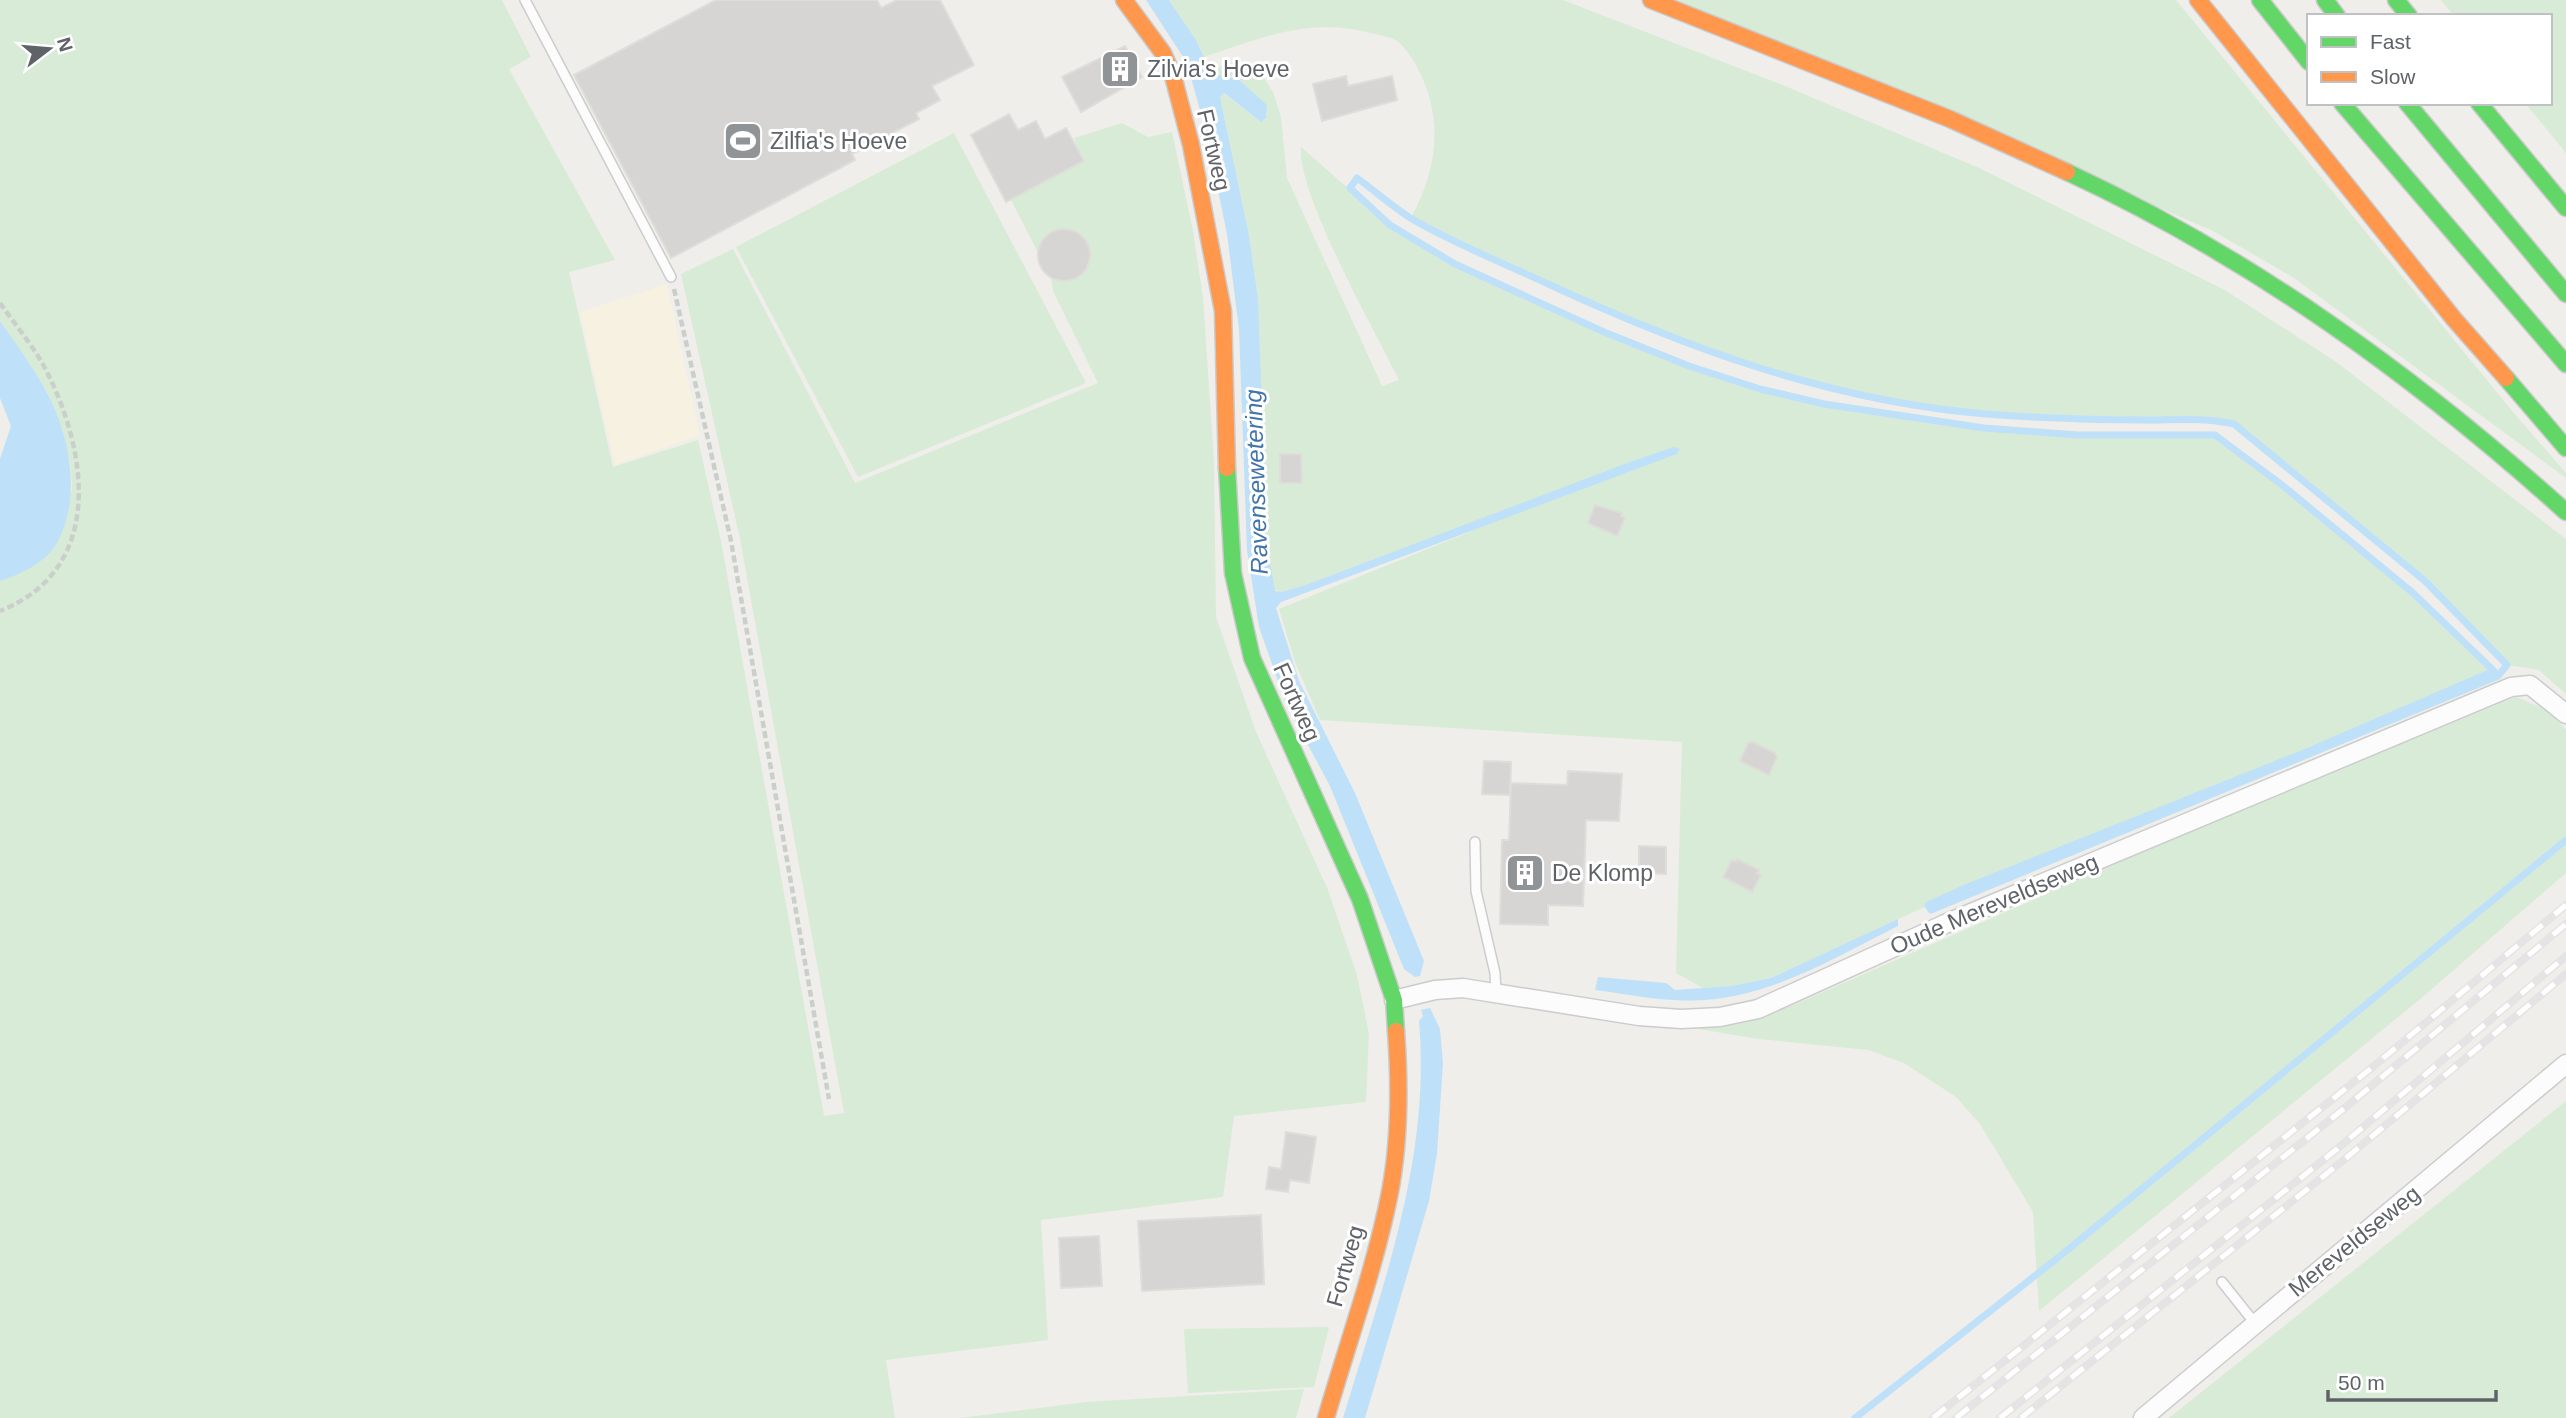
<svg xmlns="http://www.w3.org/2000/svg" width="2566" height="1418" font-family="Arial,sans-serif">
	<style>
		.green { fill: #d8ebd6 }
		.sand { fill: #f6f1e1 }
		.water { fill: #bfe0f9 }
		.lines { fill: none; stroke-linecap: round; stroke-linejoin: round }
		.stream { stroke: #bfe0f9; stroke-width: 7 }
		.building { fill: #d6d5d3; stroke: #deddd9; stroke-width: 2 }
		.lane-casing { stroke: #cbcccc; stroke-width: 12 }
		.street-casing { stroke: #cbcccc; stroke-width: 21 }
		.fast-casing { stroke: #cacacb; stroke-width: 19 }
		.slow-casing { stroke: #cacacb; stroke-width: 19 }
		.path { stroke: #cacfcc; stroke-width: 4.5; stroke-dasharray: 7 3.5; stroke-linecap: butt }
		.lane { stroke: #fdfcfc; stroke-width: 9 }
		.street { stroke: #fdfcfc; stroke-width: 18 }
		.fast { stroke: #63d668; stroke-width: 16 }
		.slow { stroke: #ff974d; stroke-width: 16 }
		.rail-casing { stroke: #e4e4e4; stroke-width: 8 }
		.rail { stroke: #fff; stroke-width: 5; stroke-dasharray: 16; stroke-linecap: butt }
		.labels { text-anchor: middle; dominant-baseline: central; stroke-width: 6; stroke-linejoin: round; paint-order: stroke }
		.poi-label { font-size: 23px; fill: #5f6368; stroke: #fff; text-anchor: start }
		.street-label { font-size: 23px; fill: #5f6368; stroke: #fff }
		.water-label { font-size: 24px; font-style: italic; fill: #4174aa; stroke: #fff }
	</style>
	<rect width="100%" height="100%" fill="#efeeea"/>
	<path class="green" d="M0,0H502L531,57L509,69L615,260L569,272L613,467L698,440L721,541L824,1116L844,1113L740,539L681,274L733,249L855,483L1098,383L1053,291L1051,278L1011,200L1083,161L1074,138L1122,123L1148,137L1172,132L1193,231L1203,298L1214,463L1216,617L1256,732L1328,890L1357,975L1369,1034L1366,1102L1234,1116L1223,1197L1041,1220L1048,1340L886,1360L895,1418H0V581L9,578L72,490L70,462L48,394L0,321Z
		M1169,0H1563L1785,86L1979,168L2223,289L2335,361L2566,539V694L2539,670L2507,665L2425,581L2234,424C2203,417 2176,420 2144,420C2092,420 2038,418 1985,414C1782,396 1589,312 1411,218C1431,180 1441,142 1430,100C1425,80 1414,58 1400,43C1393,37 1379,35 1370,33C1310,17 1260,38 1204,57L1196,40Z
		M1678,0H2176L2513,412L2566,473V478L2294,278L2213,231Z
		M2441,0H2566V153L2525,103H2550V16H2454Z
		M1243,61L1261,74L1273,92L1281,117L1287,178L1382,386L1399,380C1375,331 1297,194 1301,147L1390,225L1455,264L1563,315L1689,366L1737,382L1824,404L1984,428L2078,435H2215L2282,485L2413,593L2494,671L2309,751L1968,887L1771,978L1731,986L1703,988L1676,973L1682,742L1320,720L1295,662L1279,609L1472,531L1469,525L1306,585L1281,592L1272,589L1264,500L1258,298L1249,235L1220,97L1223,93L1257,119L1267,115V111L1232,76H1214L1208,69Z
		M954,133L1086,383L858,477L736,247Z
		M2516,697L2546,709L2566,730V873L2419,1000L2039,1311L2033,1212L1980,1124L1956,1097L1904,1063L1868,1050L1759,1039L1656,1022L1743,1018L1791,1006L2158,845Z
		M2566,1101V1418H2169Z
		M1329,1327L1314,1387L1188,1393L1184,1329Z
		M1304,1389L1296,1418H960L1086,1402Z"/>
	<path class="sand" d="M667,284L700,435L615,465L580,312Z"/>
	<path class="water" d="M1146,0H1169L1196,40L1212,74L1238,79L1267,105L1266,118L1261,122L1224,93L1220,97L1249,235L1258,298L1267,545L1275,591L1281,592L1306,585L1627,463L1674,447L1680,449L1677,454L1281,602L1276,608L1299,681L1355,793L1424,961L1420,976L1415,977L1404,969L1330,786L1286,704L1259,627L1247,550L1239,329L1227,234L1206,132L1187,63Z
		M0,321C16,344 34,368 47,393C70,436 82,498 57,543C47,562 19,575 0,581V459L11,426L0,398Z
		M1898,919V926C1828,961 1757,1006 1675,1000C1648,999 1621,993 1595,990L1598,977L1666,983L1675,990L1731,986L1771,978Z
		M1430,1008L1440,1029L1443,1063L1437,1153L1429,1201L1365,1418H1343C1382,1287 1431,1160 1419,1021L1423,1016L1421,1010Z"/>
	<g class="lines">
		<path class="stream" d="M1357,178C1375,191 1393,207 1412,219C1455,244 1501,262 1546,283C1686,348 1830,401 1986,414C2038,418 2092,420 2145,420C2176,420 2203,417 2234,424L2425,581L2507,665L2498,676L1931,910L1928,905L1968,887L2309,751L2494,671L2413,593L2282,485L2215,435H2078L1984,428L1824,404L1760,389L1689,366L1604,332L1455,264L1390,225L1350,188Z
			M1855,1418L2065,1252L2566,840"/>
	</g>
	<path class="building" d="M716,0H877L881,8L897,0H940L974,65L932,86L940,100L916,113L919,119L852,154L855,160L671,258L574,75Z
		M1125,46L1142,77L1081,112L1062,77Z
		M1346,76L1348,86L1392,76L1397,100L1322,121L1313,84Z
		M1009,114L1018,130L1036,121L1045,139L1066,128L1084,161L1006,202L971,135Z
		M1038 255a26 26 0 1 1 52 0a26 26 0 1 1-52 0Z
		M1280,454H1301L1302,483H1280Z
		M1595,505L1622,513L1621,516L1625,518L1617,536L1588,523Z
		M1753,742L1775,753L1777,757L1769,775L1740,761L1748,743Z
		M1484,761L1511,762L1510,795L1482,794Z
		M1568,771L1622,774L1619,821L1586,820L1583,906L1548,905V925L1500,924L1502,840H1509L1511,783L1567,785Z
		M1639,846L1666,847V874L1639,873Z
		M1737,859L1759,870L1757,873L1761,875L1752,892L1723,877L1732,860L1736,862Z
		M1286,1132L1316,1137L1309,1183L1290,1180L1288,1192L1266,1189L1269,1167L1281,1169Z
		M1261,1215L1264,1284L1142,1291L1138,1221Z
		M1099,1236L1102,1286L1061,1288L1059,1238Z"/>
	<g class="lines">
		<g class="lane-casing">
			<path id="lane" d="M525,0L671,277
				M1475,842L1476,891L1495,973L1496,994
				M2222,1282L2254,1322"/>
		</g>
		<g class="street-casing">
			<path id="street" d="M1394,1000L1435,990L1463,988L1639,1016L1681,1019L1720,1017L1758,1009L1945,924L2511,687L2530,685L2566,714
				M2143,1418L2566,1064"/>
		</g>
		<g class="fast-casing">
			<path id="fast" d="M2260,0L2309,62
				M2325,0L2337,16
				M2396,0L2409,16
				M2342,103L2566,364
				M2407,103L2566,294
				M2479,103L2566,208
				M2067,172C2252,258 2415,376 2566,512
				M2506,378L2566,448
				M1227,468L1233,573L1252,658L1360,899L1394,1000L1396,1031"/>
		</g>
		<g class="slow-casing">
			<path id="slow" d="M1124,0L1163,53L1173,76L1191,145L1223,311L1227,468
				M1651,0L1950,119L2067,172
				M2198,0L2454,319L2506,378
				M1326,1418C1347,1345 1374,1271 1389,1197C1400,1143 1400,1086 1396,1031"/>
		</g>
		<path class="path" d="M674,289L731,541L829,1099
			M0,303C16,326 36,349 48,374C89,457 103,570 0,611"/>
		<use href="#lane" class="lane"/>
		<use href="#street" class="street"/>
		<use href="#fast" class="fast"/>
		<use href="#slow" class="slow"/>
		<g class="rail-casing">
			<path id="rail" d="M1933,1418L2374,1066L2566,905
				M1956,1418L2346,1107L2566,924
				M2000,1418L2337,1149L2566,956
				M2021,1418L2345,1159L2566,974"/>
		</g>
		<use href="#rail" class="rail"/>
	</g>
	<defs>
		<g id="building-square" transform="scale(2.0125)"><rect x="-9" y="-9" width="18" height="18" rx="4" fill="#919496" stroke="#fff"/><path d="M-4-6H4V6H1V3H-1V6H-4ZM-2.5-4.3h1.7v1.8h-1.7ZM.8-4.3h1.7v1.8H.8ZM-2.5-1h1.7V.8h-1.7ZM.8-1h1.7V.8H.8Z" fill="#fff"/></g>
		<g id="stadium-square" transform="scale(2.0125)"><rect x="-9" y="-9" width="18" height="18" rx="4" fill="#919496" stroke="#fff"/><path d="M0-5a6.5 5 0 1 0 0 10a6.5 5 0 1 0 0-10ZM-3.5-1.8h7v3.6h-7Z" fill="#fff"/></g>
	</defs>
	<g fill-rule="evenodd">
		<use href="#building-square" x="1120" y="69"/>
		<use href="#stadium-square" x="743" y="141"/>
		<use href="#building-square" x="1525" y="873"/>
	</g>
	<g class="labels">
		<g class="poi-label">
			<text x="1147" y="69">Zilvia's Hoeve</text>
			<text x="770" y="141">Zilfia's Hoeve</text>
			<text x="1552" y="873">De Klomp</text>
		</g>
		<g class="street-label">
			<text transform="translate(1214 150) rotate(77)">Fortweg</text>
			<text transform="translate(1297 702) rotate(66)">Fortweg</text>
			<text transform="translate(1994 904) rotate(-23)">Oude Mereveldseweg</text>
			<text transform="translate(2354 1241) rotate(-39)">Mereveldseweg</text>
			<text transform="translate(1345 1266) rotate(-74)">Fortweg</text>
		</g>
		<g class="water-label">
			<text transform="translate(1256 482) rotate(-92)">Ravensewetering</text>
		</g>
	</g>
	<rect x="2307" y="14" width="245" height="91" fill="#ffffff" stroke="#bfc1c3" stroke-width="2"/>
	<rect x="2321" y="37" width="35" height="10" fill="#63d668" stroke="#bfc1c3" stroke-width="2"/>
	<text x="2370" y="49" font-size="21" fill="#5f6368">Fast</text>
	<rect x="2321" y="72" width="35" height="10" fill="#ff974d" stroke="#bfc1c3" stroke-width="2"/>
	<text x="2370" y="84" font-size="21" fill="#5f6368">Slow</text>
	<g transform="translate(49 49) rotate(74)" stroke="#ffffff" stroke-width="5" paint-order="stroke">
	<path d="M0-5L12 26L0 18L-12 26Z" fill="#5f6368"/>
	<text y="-10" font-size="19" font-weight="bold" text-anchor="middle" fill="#5f6368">N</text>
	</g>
	<path d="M2328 1390v10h168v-10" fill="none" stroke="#5f6368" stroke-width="3.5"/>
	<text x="2338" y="1390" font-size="21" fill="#5f6368" stroke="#ffffff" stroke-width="5" paint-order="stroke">50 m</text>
</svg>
